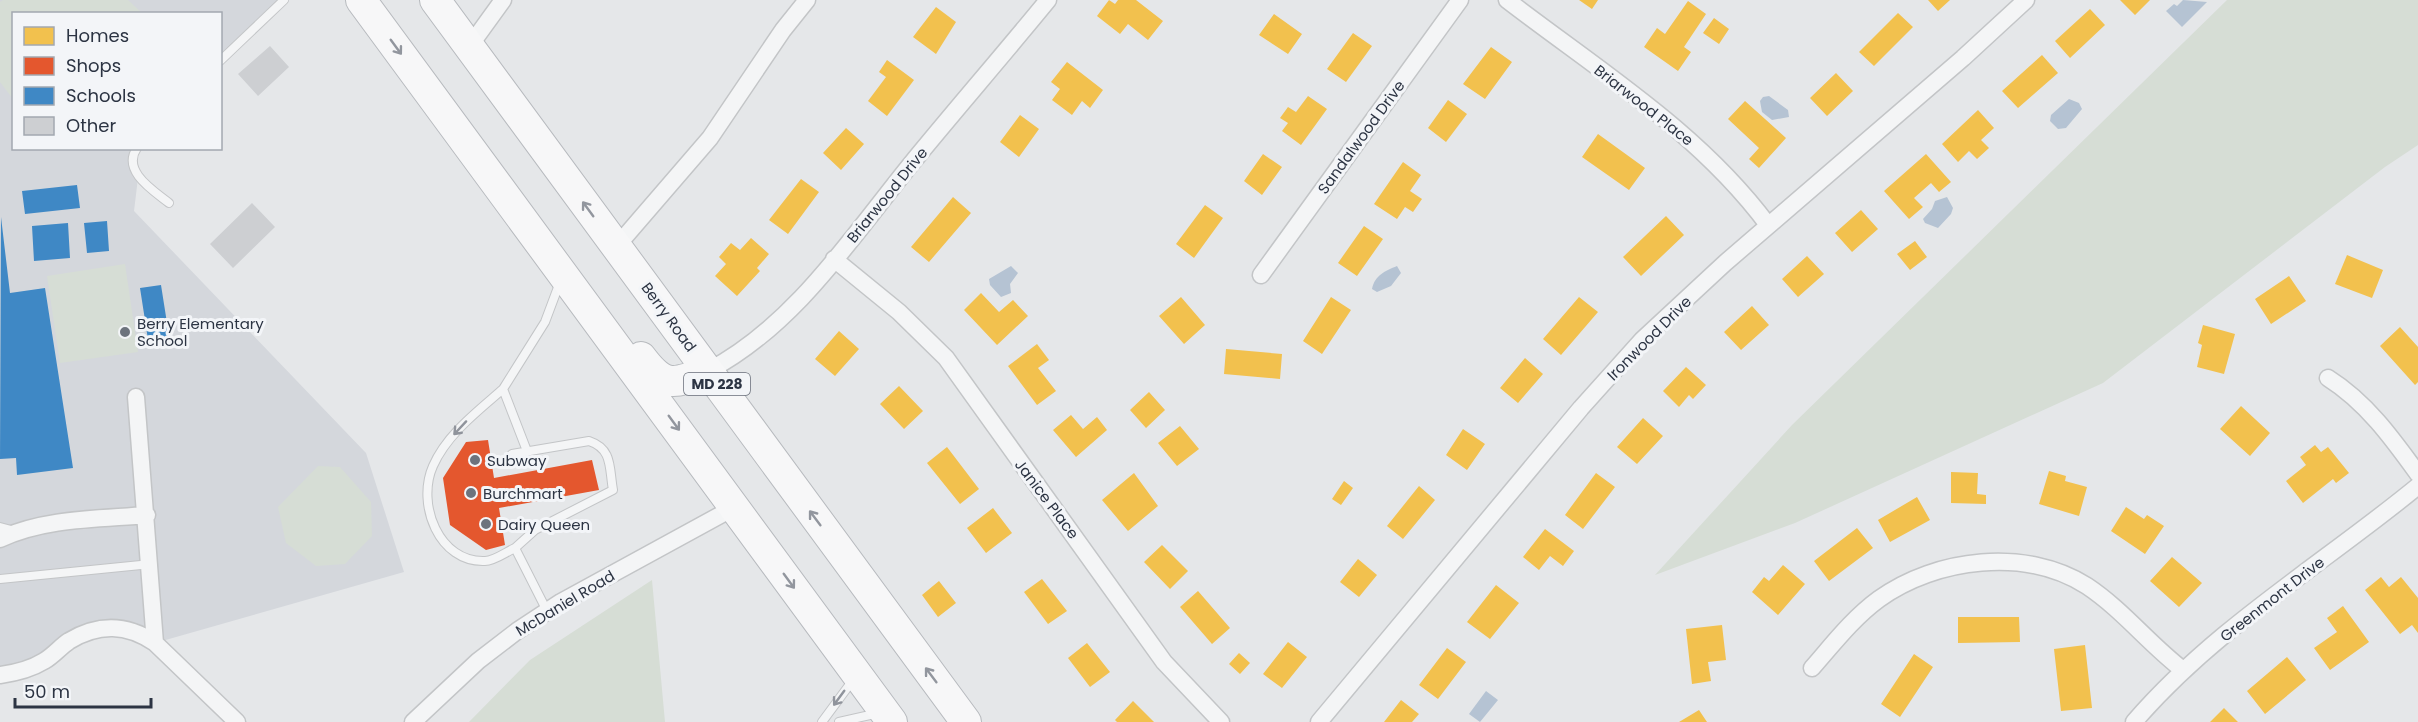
<svg xmlns="http://www.w3.org/2000/svg" width="2418" height="722" font-family="Poppins,sans-serif">
	<style>
		.built { fill: #d4d7dc }
		.green { fill: #d6ddd5 }
		.water { fill: #b5c3d3 }
		.homes { fill: #f2c14e }
		.shops { fill: #e4572e }
		.schools { fill: #3f88c5 }
		.building { fill: #cdcfd2 }
		.lines { fill: none; stroke-linecap: round; stroke-linejoin: round }
		.lane-casing { stroke: #c3c5c7; stroke-width: 10 }
		.street-casing { stroke: #c3c5c7; stroke-width: 19 }
		.highway-casing { stroke: #b7babe; stroke-width: 32 }
		.lane { stroke: #f4f5f6; stroke-width: 8 }
		.street { stroke: #f4f5f6; stroke-width: 16 }
		.highway { stroke: #f7f7f8; stroke-width: 30 }
		.oneway { stroke: #92969e }
		.oneway2 { stroke: #90949c }
		.poi-dot { fill: #6d737d; stroke: #f3f5f8; stroke-width: 2 }
		.labels { text-anchor: middle; dominant-baseline: central; stroke-width: 6; stroke-linejoin: round; paint-order: stroke }
		.shield { fill: #f3f5f8; stroke: #686e79; stroke-width: 1.5 }
		.shield-label { font-size: 14px; font-weight: bold; fill: #2c3443 }
		.street-label { font-size: 15px; fill: #2c3443; stroke: #f3f5f8 }
		.poi-label { font-size: 15px; fill: #2c3443; stroke: #f3f5f8; text-anchor: start }
	</style>
	<rect width="100%" height="100%" fill="#e5e7e9"/>
	<path class="built" d="M0,0H284L221,61L220,14H14V148L137,149L135,152L138,178L134,211L366,453L404,572L155,643L122,627L0,675Z"/>
	<path class="green" d="M3,0H128L142,13L14,14L13,99L0,82V2Z
		M2227,0H2418V145L2385,167L2103,383L1795,523L1655,575L1792,425Z
		M125,264L138,352L60,363L47,276Z
		M318,466L340,467L371,502L372,536L345,564L316,566L286,543L278,507Z
		M652,580L665,722H469L530,660Z"/>
	<path class="water" d="M2183,0L2207,2L2182,27L2166,11L2174,4L2177,6Z
		M1769,96L1788,110L1789,117L1772,120L1762,112L1760,101L1763,97Z
		M2069,99L2079,103L2082,109L2066,128L2058,129L2050,121L2051,115Z
		M1947,197L1953,208L1951,214L1938,228L1925,223L1923,219L1932,209L1935,201Z
		M1011,266L1018,273L1010,284L1011,293L1001,297L990,285L989,279Z
		M1397,266L1401,273L1391,286L1377,292L1372,289C1375,275 1385,271 1397,266Z
		M1486,691L1498,700L1480,722L1469,714Z"/>
	<path class="homes" d="M1109,0L1115,4L1118,0H1136L1163,21L1148,40L1128,24L1120,34L1097,16Z
		M1579,0H1598L1592,9Z
		M1928,0H1950L1938,11Z
		M2120,0H2150L2135,15Z
		M1688,1L1706,14L1684,47L1691,52L1678,71L1644,47L1657,28L1665,34Z
		M936,7L956,22L936,54L913,37Z
		M2090,9L2105,25L2070,58L2055,41Z
		M1898,13L1913,27L1874,66L1859,52Z
		M1274,14L1302,34L1288,54L1259,35Z
		M1714,18L1729,29L1719,44L1703,33Z
		M1353,33L1372,46L1346,82L1327,69Z
		M1491,47L1512,62L1485,99L1463,84Z
		M2042,55L2058,73L2018,108L2002,91Z
		M887,60L914,80L887,116L868,101L886,77L879,72Z
		M1067,62L1103,90L1090,108L1082,101L1072,115L1052,100L1060,89L1051,82Z
		M1836,73L1853,91L1827,116L1810,98Z
		M1308,96L1327,109L1301,145L1282,131L1288,123L1280,118L1288,107L1296,112Z
		M1448,100L1467,114L1446,142L1428,128Z
		M1745,101L1786,138L1759,168L1749,159L1759,148L1728,119Z
		M1978,110L1994,128L1981,140L1989,148L1977,159L1969,151L1958,162L1942,144Z
		M1020,115L1039,129L1019,157L1000,142Z
		M846,128L864,144L841,170L823,153Z
		M1598,134L1645,168L1629,190L1582,157Z
		M1263,154L1282,167L1262,195L1244,181Z
		M1926,154L1951,182L1939,192L1931,183L1914,198L1923,207L1909,219L1884,191Z
		M1403,162L1421,175L1410,191L1422,199L1413,212L1405,207L1397,219L1374,204Z
		M801,179L819,192L788,234L769,220Z
		M953,197L971,213L929,262L911,247Z
		M1205,205L1223,218L1194,258L1176,244Z
		M1861,210L1878,229L1852,252L1835,233Z
		M1666,216L1684,235L1641,276L1623,257Z
		M1364,226L1383,239L1357,276L1338,263Z
		M751,238L769,254L757,268L760,271L737,296L715,276L726,264L719,257L731,243L740,250Z
		M1915,241L1927,257L1910,270L1897,254Z
		M2347,255L2383,270L2372,298L2335,284Z
		M1807,256L1824,274L1798,297L1782,279Z
		M2289,276L2306,301L2271,324L2255,299Z
		M981,293L999,312L1013,300L1028,316L997,345L964,310Z
		M1181,297L1205,325L1184,344L1159,316Z
		M1331,297L1351,310L1322,354L1303,341Z
		M1579,297L1598,312L1561,355L1543,339Z
		M1752,306L1769,325L1741,350L1724,332Z
		M2203,325L2235,334L2224,374L2197,367L2202,345L2198,343Z
		M2400,327L2418,347V382L2415,385L2380,346Z
		M839,331L859,349L835,376L815,359Z
		M1037,344L1049,360L1038,368L1056,391L1037,405L1008,366Z
		M1226,349L1282,354L1280,379L1224,374Z
		M1525,358L1543,374L1518,403L1500,388Z
		M1686,367L1706,385L1693,399L1689,395L1679,407L1663,391Z
		M899,386L923,411L904,429L880,404Z
		M1149,392L1165,410L1146,428L1130,410Z
		M2241,406L2270,433L2250,456L2220,429Z
		M1071,415L1083,429L1097,417L1107,430L1076,457L1053,430Z
		M1643,418L1663,436L1637,464L1617,447Z
		M1180,426L1199,449L1177,466L1158,443Z
		M1463,429L1485,444L1467,470L1446,455Z
		M2315,445L2321,452L2328,447L2349,473L2336,483L2333,479L2303,503L2286,481L2306,465L2300,457Z
		M947,447L979,489L960,504L927,463Z
		M2049,471L2066,476L2065,481L2087,487L2079,516L2039,504Z
		M1951,472L1978,473L1977,494L1986,495V504L1951,503Z
		M1134,473L1158,506L1128,531L1102,500Z
		M1596,473L1615,487L1583,529L1565,515Z
		M1344,481L1353,488L1341,505L1332,499Z
		M1419,486L1435,500L1403,539L1387,526Z
		M1917,497L1930,520L1890,542L1878,520Z
		M2126,507L2144,519L2147,515L2164,526L2145,554L2111,531Z
		M993,508L1012,533L986,553L967,528Z
		M1857,528L1873,548L1829,581L1814,561Z
		M1545,529L1574,551L1563,566L1550,556L1539,570L1523,557Z
		M1162,545L1188,571L1170,589L1144,562Z
		M2172,557L2202,583L2179,607L2150,581Z
		M1358,559L1377,575L1359,597L1340,582Z
		M1783,565L1805,584L1778,615L1752,592L1764,577L1769,581Z
		M2381,577L2389,587L2401,577L2418,598V633L2412,625L2400,634L2365,590Z
		M1042,579L1067,611L1048,624L1024,592Z
		M939,581L956,603L938,617L922,595Z
		M1496,585L1519,603L1490,639L1467,622Z
		M1198,591L1230,628L1212,644L1180,607Z
		M2343,606L2369,642L2330,670L2314,648L2337,632L2327,618Z
		M1958,617H2019L2020,642L1958,643Z
		M1722,625L1726,660L1708,662L1711,681L1692,684L1686,629Z
		M1288,642L1307,657L1282,688L1263,674Z
		M1087,643L1110,672L1090,687L1068,658Z
		M2085,645L2092,708L2061,711L2054,649Z
		M1447,648L1466,662L1438,699L1419,685Z
		M1239,653L1250,663L1240,674L1229,664Z
		M1914,654L1933,667L1900,717L1881,704Z
		M2287,657L2306,680L2265,714L2247,691Z
		M1401,700L1419,714L1412,722H1384Z
		M1133,701L1154,722H1117L1115,720Z
		M2224,708L2238,722H2210Z
		M1699,710L1707,722H1679Z"/>
	<path class="shops" d="M488,440L494,478L592,460L599,490L499,508L505,545L486,550L450,525L443,478L466,442Z"/>
	<path class="schools" d="M77,185L80,208L25,214L22,191Z
		M1,217L10,293L45,288L73,468L17,475L16,458L0,459Z
		M107,221L109,251L87,253L84,223Z
		M68,223L70,258L34,261L32,226Z
		M161,285L170,342L149,346L140,288Z"/>
	<path class="building" d="M270,46L289,67L258,96L238,74Z
		M252,203L275,227L233,268L210,244Z"/>
	<g class="lines">
		<g class="lane-casing">
			<path id="lane" d="M220,61L284,0
				M137,148C121,171 154,191 169,203
				M503,389C478,411 447,434 433,466C416,504 439,563 485,561C494,561 506,552 515,548
				M527,451L503,389L545,322L560,282
				M512,454L589,441C613,449 609,468 613,490L535,530L515,548L547,611
				M0,527L15,531
				M0,579L151,564
				M822,722L853,680
				M839,722L879,713"/>
		</g>
		<g class="street-casing">
			<path id="street" d="M1507,0C1598,70 1699,132 1768,225
				M469,47L503,0
				M616,247L710,138L783,30L807,0
				M834,259L899,312L946,358L1164,662L1221,722
				M1261,275L1460,0
				M708,371C794,326 851,238 911,164C956,109 1003,55 1048,0
				M2328,378C2366,402 2392,438 2418,474
				M136,397L155,643L237,722
				M0,539C44,518 99,519 147,515
				M1812,668C1833,644 1853,618 1879,599C1936,558 2026,547 2087,586C2123,610 2149,644 2183,670
				M0,675C15,673 31,669 44,661C53,656 60,647 69,641C99,623 127,624 155,643
				M413,722L478,661L517,631L561,602L735,507
				M1319,722L1581,408L1642,340L1725,263L1963,58L2026,0
				M2134,722C2215,628 2323,564 2418,486"/>
		</g>
		<g class="highway-casing">
			<path id="highway" d="M361,0L892,722
				M435,0L966,722
				M641,357C665,389 674,384 708,371"/>
		</g>
		<use href="#lane" class="lane"/>
		<use href="#street" class="street"/>
		<use href="#highway" class="highway"/>
	</g>
	<defs><path id="oneway-shaft" d="M-6 0H5M1.5-3L5.5 0L1.5 3" fill="none" stroke-width="1.6" stroke-linecap="round" stroke-linejoin="round" transform="scale(1.5)"/></defs>
	<g class="oneway">
		<use href="#oneway-shaft" transform="translate(396 47) rotate(54)"/>
		<use href="#oneway-shaft" transform="translate(588 209) rotate(-126)"/>
		<use href="#oneway-shaft" transform="translate(674 423) rotate(54)"/>
		<use href="#oneway-shaft" transform="translate(815 518) rotate(-127)"/>
		<use href="#oneway-shaft" transform="translate(789 581) rotate(54)"/>
		<use href="#oneway-shaft" transform="translate(931 675) rotate(-127)"/>
	</g>
	<g class="oneway2">
		<use href="#oneway-shaft" transform="translate(460 428) rotate(133)"/>
		<use href="#oneway-shaft" transform="translate(839 698) rotate(126)"/>
	</g>
	<g class="poi-dot">
		<circle cx="125" cy="332" r="6"/>
		<circle cx="475" cy="460" r="6"/>
		<circle cx="471" cy="493" r="6"/>
		<circle cx="486" cy="524" r="6"/>
	</g>
	<g class="labels">
		<rect class="shield" x="684" y="373" width="66" height="22" rx="4.5"/>
		<g class="shield-label">
			<text x="717" y="384">MD 228</text>
		</g>
		<g class="street-label">
			<text transform="translate(1644 105) rotate(38)">Briarwood Place</text>
			<text transform="translate(1361 137) rotate(-54)">Sandalwood Drive</text>
			<text transform="translate(887 195) rotate(-51)">Briarwood Drive</text>
			<text transform="translate(669 317) rotate(54)">Berry Road</text>
			<text transform="translate(1649 338) rotate(-45)">Ironwood Drive</text>
			<text transform="translate(1047 499) rotate(53)">Janice Place</text>
			<text transform="translate(2272 599) rotate(-38)">Greenmont Drive</text>
			<text transform="translate(565 603) rotate(-31)">McDaniel Road</text>
		</g>
		<g class="poi-label">
			<text x="137" y="323">Berry Elementary<tspan x="137" dy="17">School</tspan></text>
			<text x="487" y="460">Subway</text>
			<text x="483" y="493">Burchmart</text>
			<text x="498" y="524">Dairy Queen</text>
		</g>
	</g>
	<rect x="12" y="12" width="210" height="138" fill="#f3f5f8" stroke="#a3a8b0" stroke-width="1.5"/>
	<rect x="24" y="27" width="30" height="18" fill="#f2c14e" stroke="#a3a8b0" stroke-width="1.5"/>
	<text x="66" y="42" font-size="18" fill="#2c3443">Homes</text>
	<rect x="24" y="57" width="30" height="18" fill="#e4572e" stroke="#a3a8b0" stroke-width="1.5"/>
	<text x="66" y="72" font-size="18" fill="#2c3443">Shops</text>
	<rect x="24" y="87" width="30" height="18" fill="#3f88c5" stroke="#a3a8b0" stroke-width="1.5"/>
	<text x="66" y="102" font-size="18" fill="#2c3443">Schools</text>
	<rect x="24" y="117" width="30" height="18" fill="#cdcfd2" stroke="#a3a8b0" stroke-width="1.5"/>
	<text x="66" y="132" font-size="18" fill="#2c3443">Other</text>
	<path d="M15 698v9h136v-9" fill="none" stroke="#2c3443" stroke-width="3"/>
	<text x="24" y="698" font-size="18" fill="#2c3443" stroke="#f3f5f8" stroke-width="4.5" paint-order="stroke">50 m</text>
</svg>
